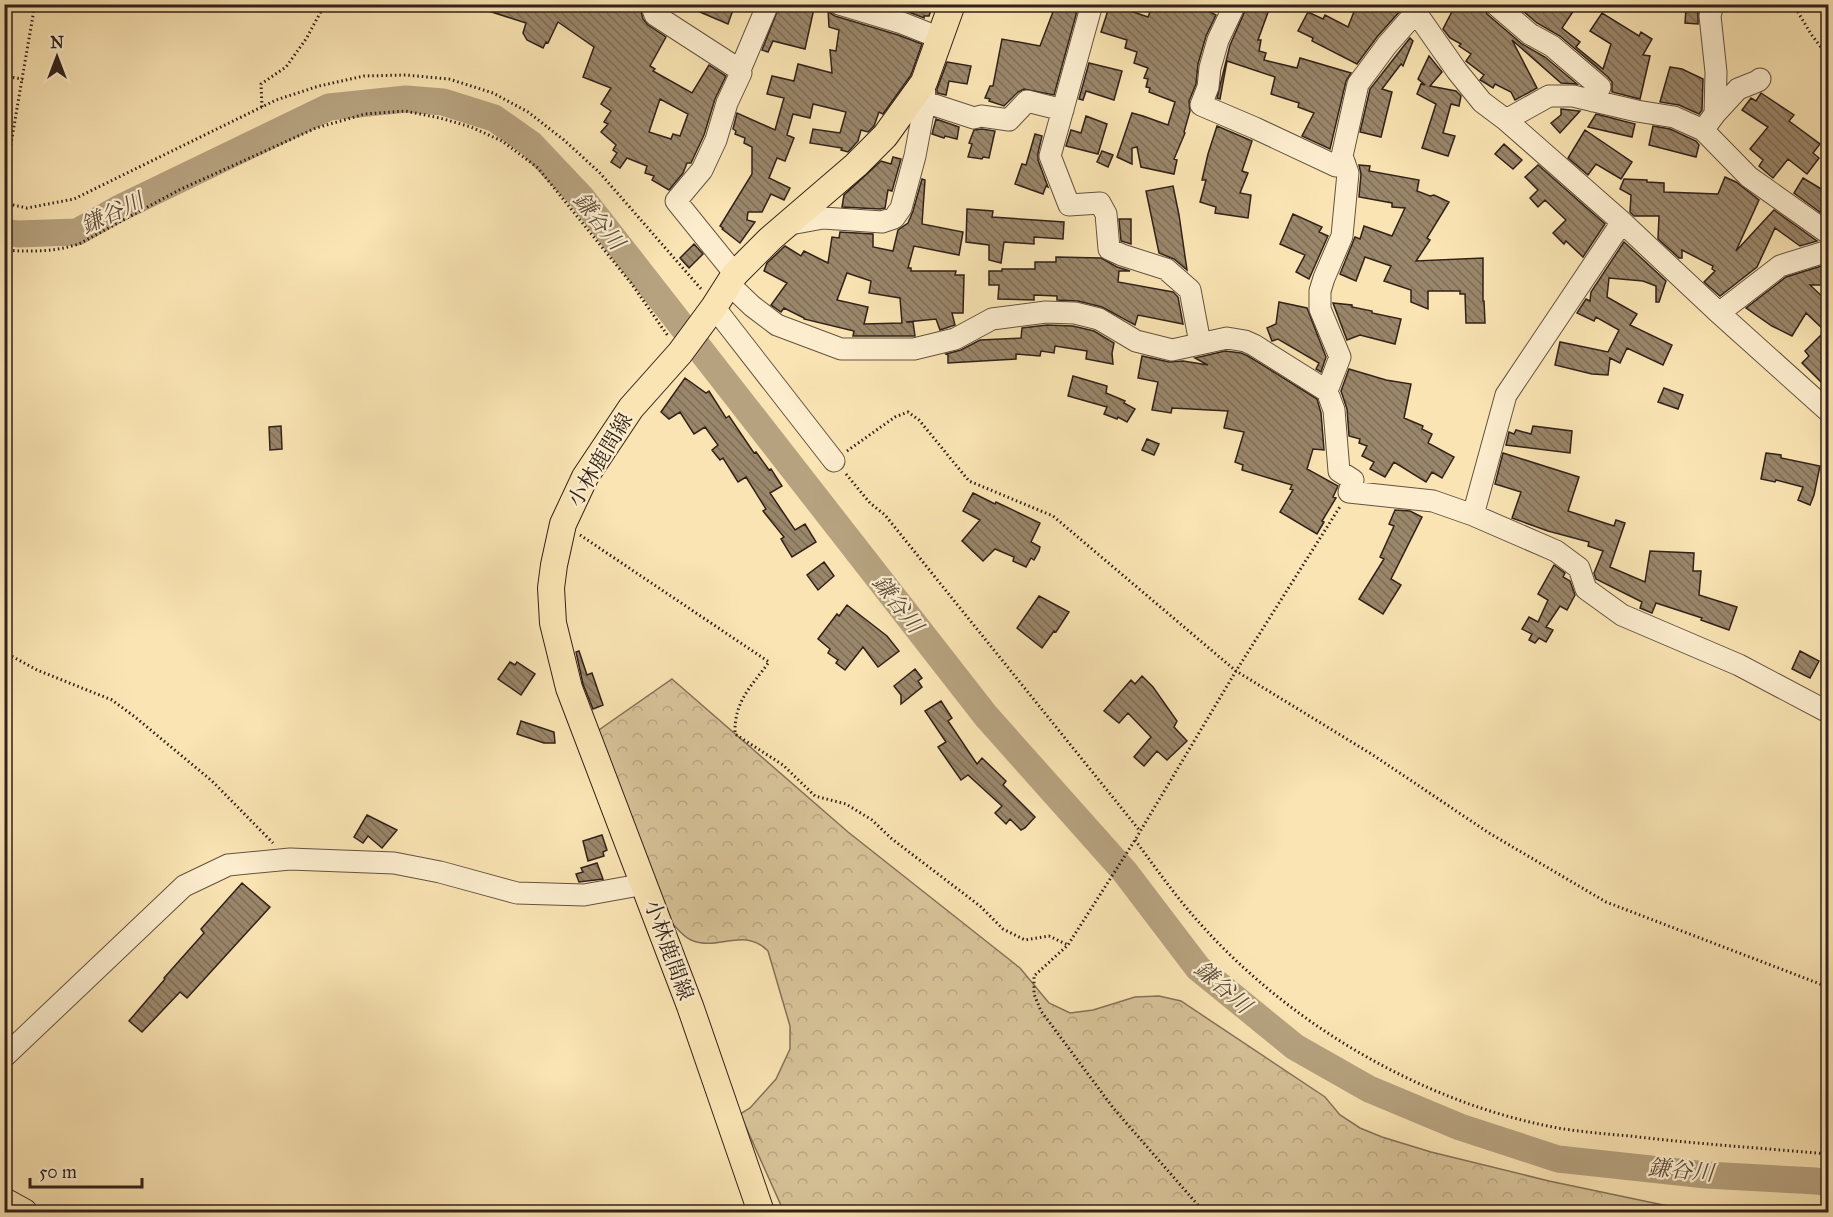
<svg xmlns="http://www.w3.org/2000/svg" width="1833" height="1217" font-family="'IM FELL Great Primer','Noto Serif JP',serif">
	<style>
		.forest { fill: url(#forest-crowns); stroke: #84725a; stroke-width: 1.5 }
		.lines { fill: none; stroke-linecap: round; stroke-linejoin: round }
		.river { stroke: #b6a27f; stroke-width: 27 }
		.building { fill: url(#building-back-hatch); stroke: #31211a; stroke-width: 1.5; fill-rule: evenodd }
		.minor-casing { stroke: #635240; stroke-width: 23 }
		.major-casing { stroke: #31211a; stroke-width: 28 }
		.path { stroke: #31211a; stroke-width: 3; stroke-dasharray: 1.5 3; stroke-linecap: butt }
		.minor { stroke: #fcedce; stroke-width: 21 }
		.major { stroke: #fae4b3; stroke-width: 26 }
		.labels { text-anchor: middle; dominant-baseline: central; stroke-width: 4.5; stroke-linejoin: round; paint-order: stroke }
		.street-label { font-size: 21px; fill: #31211a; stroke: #fcedce }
		.water-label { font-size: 22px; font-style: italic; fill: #604e3d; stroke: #fcedce }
	</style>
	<defs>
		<pattern id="forest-crowns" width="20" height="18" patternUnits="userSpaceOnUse" patternTransform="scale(1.5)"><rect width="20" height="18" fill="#d8c399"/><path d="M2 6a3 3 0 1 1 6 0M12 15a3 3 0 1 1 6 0" fill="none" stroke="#baa783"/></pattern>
		<pattern id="building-back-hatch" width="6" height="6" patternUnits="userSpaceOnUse" patternTransform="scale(1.5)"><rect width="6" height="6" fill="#9a866a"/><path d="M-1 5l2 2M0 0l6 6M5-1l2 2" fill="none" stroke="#7e6d56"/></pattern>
	</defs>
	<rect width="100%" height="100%" fill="#fae4b3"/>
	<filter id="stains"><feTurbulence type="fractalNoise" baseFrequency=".00333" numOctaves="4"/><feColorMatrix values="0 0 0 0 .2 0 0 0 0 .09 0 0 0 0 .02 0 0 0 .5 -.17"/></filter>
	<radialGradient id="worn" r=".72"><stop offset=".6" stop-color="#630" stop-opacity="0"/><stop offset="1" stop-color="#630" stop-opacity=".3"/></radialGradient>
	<path class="forest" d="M672,679L848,832L1020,968L1049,1003L1070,1013L1093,1010L1135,997L1159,996L1181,1001L1325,1097L1340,1115L1360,1128L1382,1137L1431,1152L1549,1181L1668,1206L1828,1205V1212H784L740,1114L750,1108L776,1079L790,1049V1026L768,951C743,926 718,952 691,940C683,937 677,928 670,921L596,732Z"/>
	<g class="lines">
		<path class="river" d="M4,232L18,234L77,232L118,209L329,107L406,99L443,102L494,118L531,144L582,198L986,716L1125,872L1198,968L1295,1047L1369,1089L1460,1127L1558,1159L1706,1175L1816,1181L1828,1183"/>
	</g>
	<path class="building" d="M477,4H639L643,19L648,25L666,37L650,66L655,69L653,71L692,93L709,65L726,76L715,99L704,135L691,163H687L683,173L669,190L652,180L654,176L645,173L647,166L627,158L620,168L611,162L617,153L613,150L616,145L601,132L608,124L604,122L611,111L601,104L611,88L583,77L594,47L558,22L548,43L546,42L543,48L527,40L523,33L526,23L476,7ZM660,99L688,114L680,136L673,134L671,139L649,132Z
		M681,4H735L728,24Z
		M780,4H815L805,49L773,41L768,52L762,50Z
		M908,4H933L929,16H924V18L906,11Z
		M1056,4H1079L1054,95L1024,89L1018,92L1004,106L989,101L990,99L985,98L990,86H993L1002,39L1040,46Z
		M1110,4L1148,17L1153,4H1195L1216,15L1206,36L1198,64L1196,84L1189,101L1190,111L1184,132L1185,133L1174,159L1177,160L1174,174L1141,167L1137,147L1132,148V164L1117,157L1132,113L1143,116L1168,125L1175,102L1149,92L1150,88L1146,87L1148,79L1144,78L1148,68L1134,63L1137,52L1125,48L1127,40L1101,32Z
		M1248,4H1271L1258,40H1261L1259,51L1266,53L1264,60L1297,68L1300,58L1351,73L1346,81L1330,149L1302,136L1314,113L1298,107L1299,103L1271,94L1275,77L1227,61L1220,99L1217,98L1230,45Z
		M1357,4H1397L1400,11L1377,37L1357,64L1312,41L1313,38L1298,31L1308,12L1323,19L1325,15L1348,27Z
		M1456,4H1483L1487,14L1522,44L1545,57L1577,84L1561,83L1512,40L1537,88L1515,100L1511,92L1495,84L1493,88L1482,81L1480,80L1484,75L1466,61L1471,54L1459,46L1461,44L1450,38L1443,29Z
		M1515,4H1578L1562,28L1580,42L1576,47L1603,69L1611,44L1590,31L1602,13L1639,36L1641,32L1652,39L1643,55L1650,56L1640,99L1612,92V82L1608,77L1560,36L1537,23Z
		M828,9L830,13L835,16L898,35L922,44L911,75L883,114L879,112L874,126L868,132L861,130L858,141L848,152L841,150L842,148L810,143L813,129L840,133L846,112L813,104L810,118L793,114L787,135L794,138L785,161L777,158L769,178L790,188L784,200L771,194L762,212H748L747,220L755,222L740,243L722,229L723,228L720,226L752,174V147L744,143L745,138L735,134L736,131L733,129L737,113L775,130L784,98L767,94L772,76L794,81L798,64L832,73L830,50L836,51L839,30L829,27Z
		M1686,9H1698V24L1685,23Z
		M1410,38L1413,41L1403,66L1401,64L1382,89L1392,92L1381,137L1360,132L1370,89Z
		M1429,56L1442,72L1430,86L1456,91L1461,96L1459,106L1451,104L1443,133L1455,136L1448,156L1422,148L1436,104L1417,94L1421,84L1425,85L1418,79Z
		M947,62L971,66L967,84L949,81L946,95L937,93V89Z
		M1089,63L1122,71L1114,100L1086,91L1083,100L1079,99Z
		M1670,67L1682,69L1703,79L1702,110L1699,114L1679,105L1660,102Z
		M1761,93L1794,115L1789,121L1820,144L1813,153L1819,158L1807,174L1788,159L1773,178L1759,166L1763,160L1750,149L1768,127L1742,110L1751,98L1756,101Z
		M1561,109L1580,111L1560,133L1551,123L1561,115Z
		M1596,114L1635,124L1632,137L1588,127Z
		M1086,116L1107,124L1098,154L1066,146L1071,130L1081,133Z
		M936,119L959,127L957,139L945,136L944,138L932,134Z
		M1217,126L1252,141L1242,171L1248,173L1240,193L1251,195L1248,218L1215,213L1216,207L1200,202L1206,180H1202L1208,154Z
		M1653,126L1670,129L1696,141L1699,145L1696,157L1649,145Z
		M982,129L995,131L989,158L983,157L982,159L968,157L972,144L969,143L974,130Z
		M1585,130L1632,162L1621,179L1596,164L1588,175L1568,158Z
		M1035,134L1042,136L1038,153V160L1048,187L1046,186L1043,194L1015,184L1022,164L1026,165Z
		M1504,144L1522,160L1513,169L1495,154Z
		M1102,151L1113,155L1108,167L1097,162Z
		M893,157L901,159L892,191L888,190L885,208L880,209L842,207L844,195L881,161L891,164Z
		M1359,165L1370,166L1369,171L1419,180L1417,191L1430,196L1434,195L1449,202L1427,238L1430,240L1416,261L1483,258V301H1484L1485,323H1466L1465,294H1460V291H1428V309L1411,302V290L1384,281L1391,266L1365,257L1356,281L1340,274L1355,237L1360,239L1364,226L1392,236L1405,208L1392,207V203L1359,197L1361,174Z
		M1538,165L1605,224L1583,257L1566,241L1564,244L1553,233L1566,220L1545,200L1538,207L1530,198L1538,190L1525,177Z
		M1725,177L1736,182L1759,200L1736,251L1774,210L1817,241L1800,246L1775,228L1757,267L1720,296L1704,282L1715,271L1712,269L1713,266L1682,250V258H1679L1658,239L1659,216H1634L1630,212L1631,195L1620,189L1624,179L1647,180V182L1664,183V192L1718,194Z
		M1803,178L1828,193V218L1794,193Z
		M922,179L925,180L922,224L963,232L959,255L914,246L908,268H911V271H956L955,275H964L963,313H952L955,325L940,330L936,319L906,322H913L915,336H853L854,331L804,319V318L784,308L781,312L771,305L787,283L764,271L767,263L785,246L801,256L804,251L828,263L832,237L839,238L840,232L873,234V247L893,251L898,230L908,223L913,211ZM847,273L871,281L869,293L900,298L902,323L864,324L868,307L837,300Z
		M1173,186L1179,215L1187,270L1174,259L1159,253L1146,191Z
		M967,209L993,211L992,217L1064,222L1063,239L1034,237V244L1004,242L1001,263L989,260V245L966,242Z
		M1293,214L1322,227L1319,232L1328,236L1309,279L1296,272L1305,255L1280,244Z
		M1119,219H1131V244L1121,241Z
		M1624,242L1666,281L1659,302H1656V286L1643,281L1609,278L1607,297L1637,314L1630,325L1672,345L1663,365L1627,348L1620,363L1610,358L1608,375L1592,374L1555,365L1560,342L1608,352L1619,330L1596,317L1594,321L1577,313L1586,299L1590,301L1591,292Z
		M694,244L703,254L689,268L680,258Z
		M1056,257L1101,258L1117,267L1130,271H1119L1118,282L1173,292L1178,297L1183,324L1138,315L1135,325L1102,307L1078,301L1057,300V296L1034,295V300L998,299L999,285H989V271H1002V269H1035V262H1056Z
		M1828,264V285H1810L1828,302V389L1802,363L1809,356L1805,351L1825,331L1806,313L1792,336L1772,326L1746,308L1786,277Z
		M1279,302L1307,308L1326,357L1321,372L1316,369L1319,363L1278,339L1272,341L1267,328L1276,324Z
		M1333,303L1352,305V307L1372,311V313L1401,319L1395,344L1360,335L1347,340Z
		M1047,325L1073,326L1094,331L1114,343L1112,353L1113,364L1086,359L1087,351L1055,346L1054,353L1041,351L1040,356L1016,354V359L948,363V355L946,354L961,350L980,340L1021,338L1022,328Z
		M1225,351L1241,353L1248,356L1317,399L1321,413L1324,450L1313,449L1307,469L1338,486L1333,497L1336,498L1322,521L1324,522L1317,534L1280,512L1293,490L1290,489L1292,485L1242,470L1243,465L1235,462L1244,432L1224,428L1228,411L1172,408L1171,413L1152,410L1158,382L1138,378L1142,356L1169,362L1183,361L1208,365L1195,358Z
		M1349,369L1386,380L1411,384L1404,418L1423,426L1422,429L1432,434L1428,443L1454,457L1442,478L1432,472L1426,482L1394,462L1385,477L1370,469L1374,462L1362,456L1367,446L1359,443L1360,439L1349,436L1347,409L1341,391Z
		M1073,376L1107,386L1106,393L1125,401L1124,403L1135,409L1127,422L1118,417L1117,419L1104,414L1107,407L1068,396Z
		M685,378L706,393L709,391L726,418L729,416L754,453L756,452L769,470L771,469L782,486L770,493L795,530L805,524L816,542L792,557L781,539L784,537L763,511L766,509L746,477L738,482L723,458L720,460L712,450L718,445L705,427L694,434L680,412L669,419L661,412Z
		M1664,388L1683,395L1678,409L1658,402Z
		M281,426L282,449L270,450L269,427Z
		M1533,426L1572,431L1570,453L1506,445L1509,432L1514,434L1516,430L1531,434Z
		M1147,439L1159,444L1154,455L1142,450Z
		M1503,453L1579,477L1568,511L1614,526L1616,520L1625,523L1610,567L1645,582L1650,551L1694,553L1693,571H1701L1699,595L1737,607L1729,630L1701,620L1702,618L1656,603L1652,613L1640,608L1642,602L1596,579L1594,573L1603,551L1588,546L1589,542L1548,531L1512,518L1521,492L1495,484Z
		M1766,453L1781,455V458L1820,466L1814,495L1810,505L1798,500L1803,487L1776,480L1775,482L1761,479Z
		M973,493L995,504L996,502L1040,523L1031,542L1040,547L1039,551L1034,560L1031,558L1026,567L1013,561L1014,557L995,549L983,561L962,541L980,520L963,511Z
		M1395,510L1410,511L1422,517L1391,579L1401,585L1383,614L1359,599L1384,559L1380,557L1394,526L1389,524Z
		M824,562L834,576L818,590L807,575Z
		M1554,565L1565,573L1563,577L1570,581L1575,595L1567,610L1560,606L1546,627L1553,630L1546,642L1539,638L1535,643L1529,640L1532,634L1522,629L1529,617L1538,622L1548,600L1538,594Z
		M1039,596L1069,612L1056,632L1054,631L1042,648L1017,628Z
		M847,605L887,636L899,651L878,667L863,647L845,670L836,663L838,660L828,653L830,649L818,639L837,614L839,616Z
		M579,651L587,675L592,673L603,705L593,709L583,684L576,652Z
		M1800,651L1819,661L1810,678L1792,669Z
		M510,662L515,665L517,662L535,674L521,695L498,679Z
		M915,669L922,678L918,681L922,687L901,704V695L894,686Z
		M1142,676L1153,687L1177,721L1174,727L1187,741L1167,760L1157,751L1144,766L1134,757L1151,737L1128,713L1119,723L1104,711L1131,680L1135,684Z
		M941,701L952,718L948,721L977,764L982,758L1006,781L1003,785L1035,817L1025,828L1021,830L1010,819L1006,824L995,813L1002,806L968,775L961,780L938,747L946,742L925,711Z
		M521,721L554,732L555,743H544L517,734Z
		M367,815L397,830L382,848L368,836L363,843L354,837Z
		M602,835L607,850L603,852L604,856L588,861L583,841Z
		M597,863L603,879L579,882L576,874L583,872L581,868Z
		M242,883L270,907L187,998L180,992L142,1032L129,1021L165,979L164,978L204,933L201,929Z"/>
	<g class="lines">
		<g class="minor-casing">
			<path id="minor" d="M651,4L655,15L740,70
				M839,4L902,23L940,38
				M1092,4L1050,156L1069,205L1100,203L1106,214L1109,249L1122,255L1166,269L1190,290L1200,343
				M1235,4L1218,40L1210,68L1208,87L1201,105L1255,128L1336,166L1345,164
				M1410,4L1457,71L1482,102L1506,120L1622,222L1719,313L1828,411
				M1495,4L1530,34L1552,46L1600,87L1593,101
				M925,102L974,118L981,116L1009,120L1027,101L1063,110
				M1715,114L1738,89L1758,81L1760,79
				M1506,120L1549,96H1573L1637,111L1674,117L1703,130L1749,177L1828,233
				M1703,130L1715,114L1716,72L1710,16L1713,4
				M785,225L823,218L882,222L894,218L901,208L915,156L925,102L924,82
				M735,274L676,201L702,170L716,140L727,103L741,73L740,70L768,4
				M729,284L752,306L777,325L841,349H914L955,339L992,319L1046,312L1075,313L1099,319L1136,341L1172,350L1227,338L1245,341L1254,345L1327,391L1334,410L1339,471L1353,480L1349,492L1433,501L1473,515L1556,551L1579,568L1586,589L1622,615L1739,665L1828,712
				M714,307L834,461
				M1719,313L1780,266L1828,251
				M1327,391L1340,357L1320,309V291L1324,278L1342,236L1348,173L1342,156L1358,84L1387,45L1416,12
				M1473,515L1506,395L1622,222
				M4,1057L184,886L228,865L290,859L394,863L440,872L517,893L584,895L645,884"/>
		</g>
		<g class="major-casing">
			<path id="major" d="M4,1201L24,1212
				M761,1212L690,1006L569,688L553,623L551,588L554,565L563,524L585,477L631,408L680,353L714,307L735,274L770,239L856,165L885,136L924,82L952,4"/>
		</g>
		<path class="path" d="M1793,4L1811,34L1823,50
			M4,76L22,79L35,4
			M262,107L261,84L286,67L306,39L325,4
			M4,185L22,79
			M4,186L7,204
			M4,203L27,208L74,199L276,100L319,86L364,76L406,75L449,79L493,93L528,112L564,140L599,172L702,290
			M4,250C30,252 54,252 79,244L179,190L316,128L365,114L405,111L440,118L471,127L502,141L538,168L631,283L668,336
			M847,451L895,417L908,412L919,420L969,481L1053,516L1236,671L1373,755L1489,833L1606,902L1828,987
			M846,474L870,503L885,515L1140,831
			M580,535L769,662C751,687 734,701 735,734L783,765L815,796L846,804L872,820L892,839L980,906L1003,929L1025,940L1049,936L1068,945
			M4,652L37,670L112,700L135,717L212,781L273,843
			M1135,840C1155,867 1174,894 1196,919C1287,1023 1422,1103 1558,1128C1582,1132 1606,1134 1630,1136C1696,1144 1762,1148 1828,1154
			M1204,1212L1114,1109L1041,1011L1034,994V976L1068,945L1073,937L1135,840L1236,671L1341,505"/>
		<use href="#minor" class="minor"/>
		<use href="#major" class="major"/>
	</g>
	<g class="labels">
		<g class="street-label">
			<text transform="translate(600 460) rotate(-59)">小林鹿間線</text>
			<text transform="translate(669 950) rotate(70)">小林鹿間線</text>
		</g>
		<g class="water-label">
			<text transform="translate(112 213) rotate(-25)">鎌谷川</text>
			<text transform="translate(599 221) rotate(51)">鎌谷川</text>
			<text transform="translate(898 604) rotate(52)">鎌谷川</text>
			<text transform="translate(1223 987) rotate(41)">鎌谷川</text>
			<text transform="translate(1681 1170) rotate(5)">鎌谷川</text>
		</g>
	</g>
	<rect width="1833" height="1217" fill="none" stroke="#fae4b3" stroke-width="24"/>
	<rect x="6" y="6" width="1821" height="1205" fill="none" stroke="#31211a" stroke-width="3"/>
	<rect x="12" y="12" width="1809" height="1193" fill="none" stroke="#31211a" stroke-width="1.5"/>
	<g transform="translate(57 57)" stroke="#fcedce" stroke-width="4.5" paint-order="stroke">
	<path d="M0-4.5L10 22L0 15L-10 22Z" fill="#31211a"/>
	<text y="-9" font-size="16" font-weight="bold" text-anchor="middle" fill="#31211a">N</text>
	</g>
	<path d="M30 1178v9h112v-9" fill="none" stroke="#31211a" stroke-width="3"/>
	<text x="39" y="1178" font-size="18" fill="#31211a" stroke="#fcedce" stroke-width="4.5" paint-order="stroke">50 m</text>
	<rect width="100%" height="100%" filter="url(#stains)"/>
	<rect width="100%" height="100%" fill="url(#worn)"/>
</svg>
